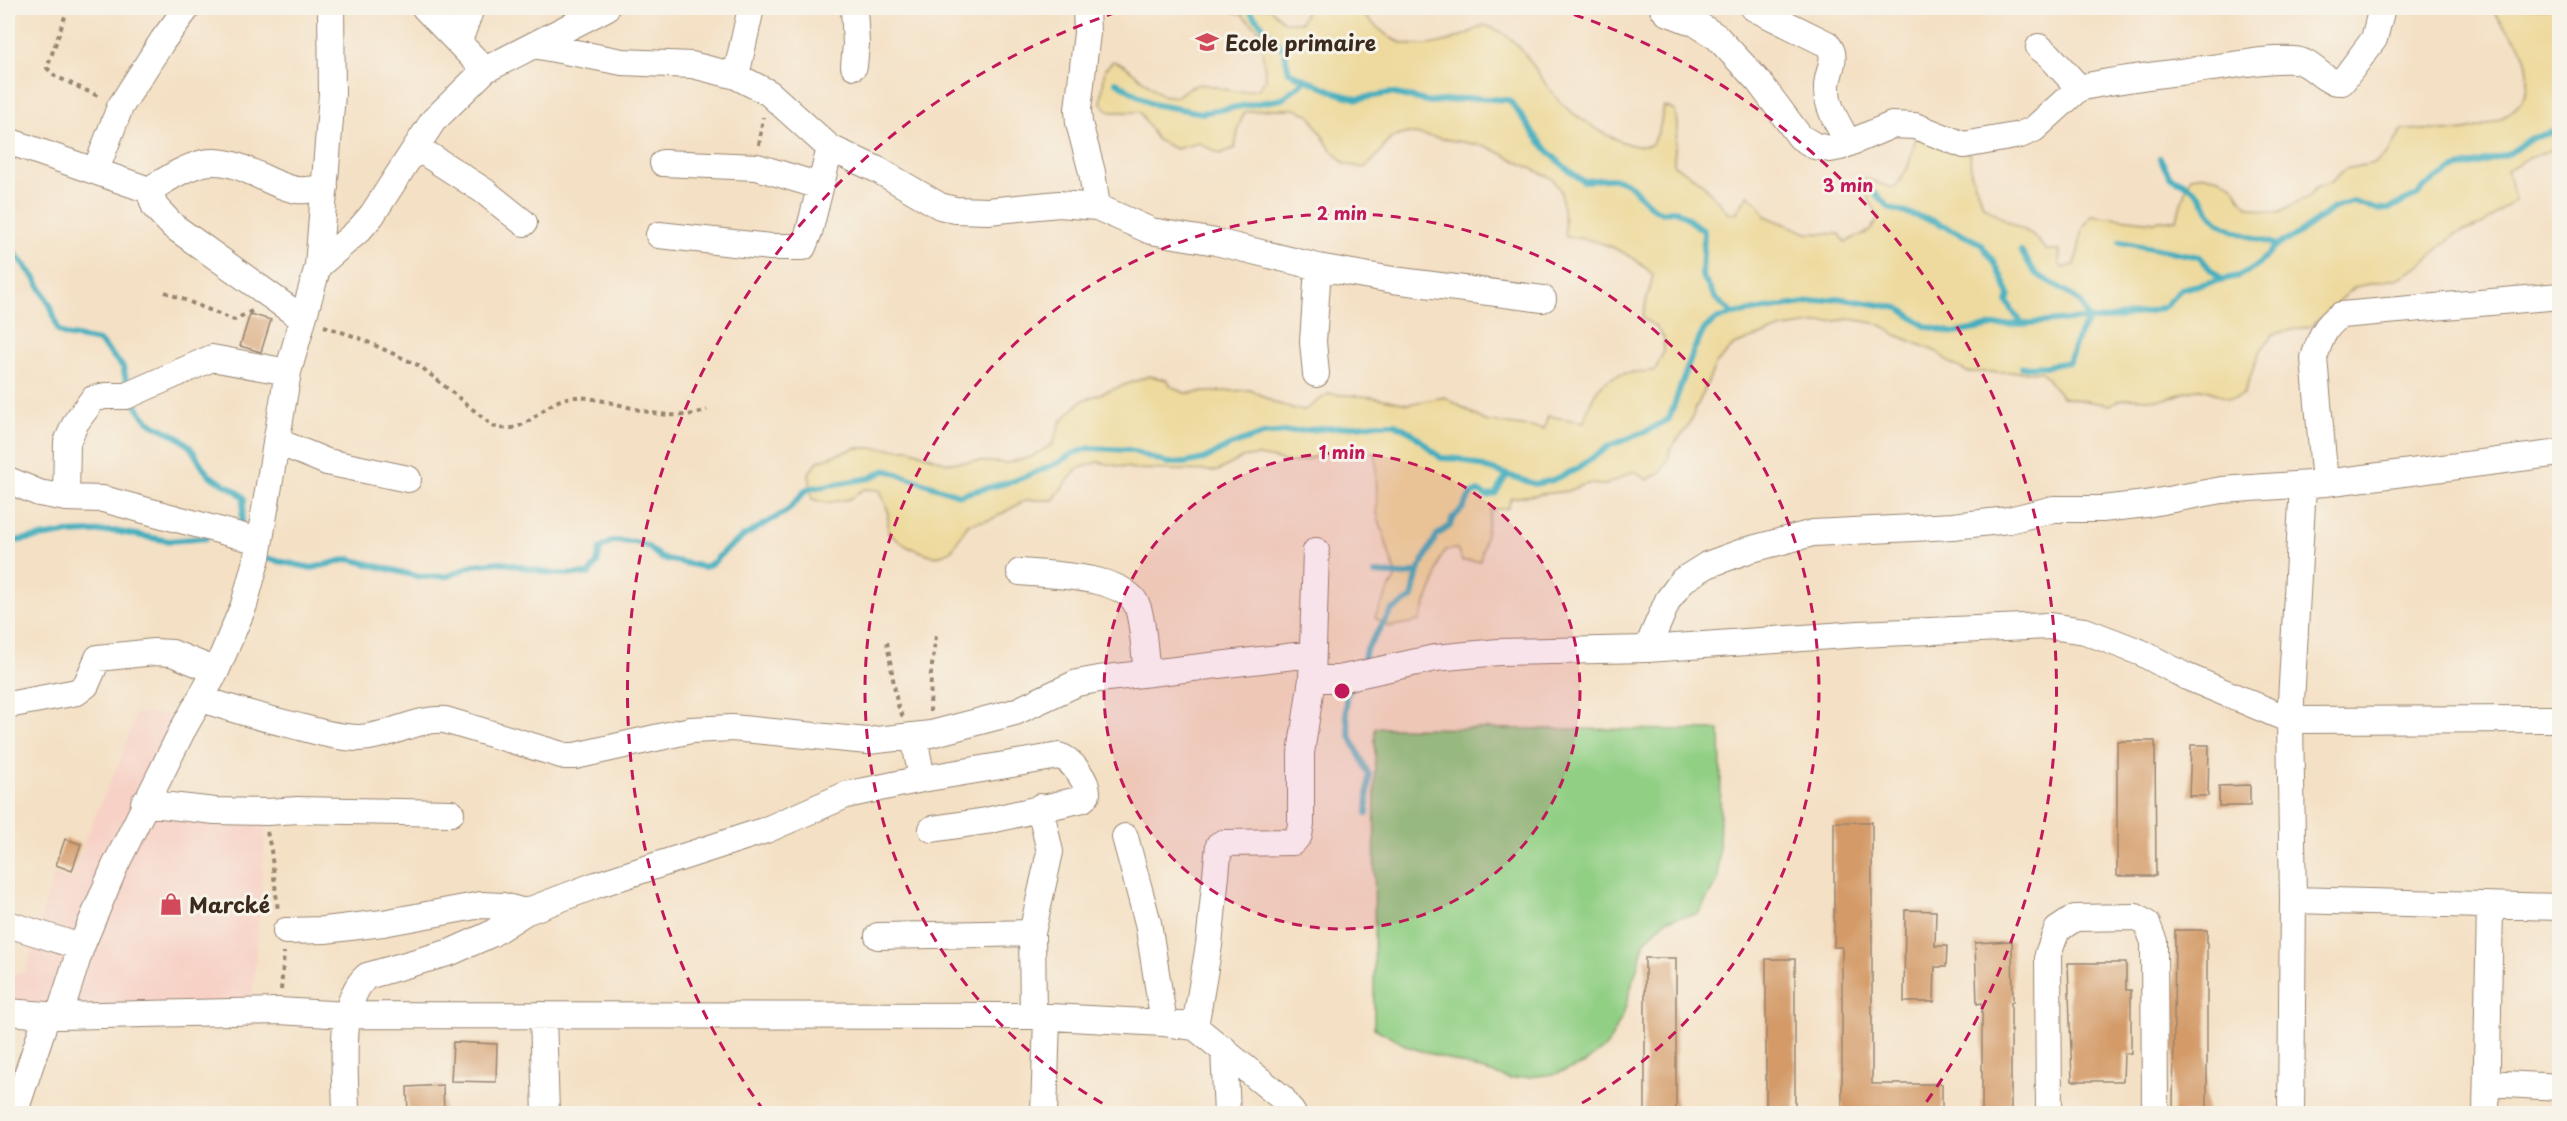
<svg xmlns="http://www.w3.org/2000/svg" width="2567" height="1121" font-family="'Playpen Sans',sans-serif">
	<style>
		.built { fill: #f7d1c6 }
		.green { fill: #91cf84; stroke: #667c51; stroke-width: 1.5 }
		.sand { fill: #eeda9e; stroke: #94825e; stroke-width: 1.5 }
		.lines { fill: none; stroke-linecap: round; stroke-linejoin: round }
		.stream { stroke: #3fadbd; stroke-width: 6 }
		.building { fill: #d49b69 }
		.minor-casing { stroke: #988571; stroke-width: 28 }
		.path { stroke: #988571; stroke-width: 4; stroke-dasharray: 4.5 4.5; stroke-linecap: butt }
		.minor { stroke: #fff; stroke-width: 26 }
		.ring { fill: none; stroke: #c2185b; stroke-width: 3; stroke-dasharray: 10 8 }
		.labels { text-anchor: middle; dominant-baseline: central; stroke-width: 6; stroke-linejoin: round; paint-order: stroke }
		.poi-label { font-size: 21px; font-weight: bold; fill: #3b2a1e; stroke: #f7f3e8; text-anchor: start }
		.centre { fill: #c2185b; stroke: #f7f3e8; stroke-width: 3 }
		.ring-label { font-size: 18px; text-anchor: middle; font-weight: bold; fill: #c2185b; stroke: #f7f3e8; stroke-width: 6; stroke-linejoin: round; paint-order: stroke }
	</style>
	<rect width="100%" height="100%" fill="#f7f3e8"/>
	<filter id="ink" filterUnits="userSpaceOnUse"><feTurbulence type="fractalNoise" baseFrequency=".0167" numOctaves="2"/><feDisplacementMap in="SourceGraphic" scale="12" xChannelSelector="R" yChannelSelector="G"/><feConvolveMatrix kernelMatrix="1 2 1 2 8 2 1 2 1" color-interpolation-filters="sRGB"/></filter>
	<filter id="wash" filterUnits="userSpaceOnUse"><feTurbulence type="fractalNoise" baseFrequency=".008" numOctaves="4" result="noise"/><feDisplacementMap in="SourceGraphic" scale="24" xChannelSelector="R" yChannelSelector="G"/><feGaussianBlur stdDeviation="1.35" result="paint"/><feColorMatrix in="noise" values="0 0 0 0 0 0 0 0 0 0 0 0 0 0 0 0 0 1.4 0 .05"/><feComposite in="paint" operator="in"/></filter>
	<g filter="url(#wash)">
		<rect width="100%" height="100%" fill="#f4e0c4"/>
		<path class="built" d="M136,713L165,714L188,732L154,790L267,812L252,1003L52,1009L8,1003V974L25,973L54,874L71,881L86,837L120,760Z"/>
		<path class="green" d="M1375,728L1720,730L1721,776L1718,880L1698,914L1666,920L1645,941L1623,1015L1607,1046L1584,1064L1555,1074L1510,1079L1409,1047L1374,1028Z"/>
		<path class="sand" d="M1223,8H1270L1284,22H1301L1307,8H1356C1367,18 1379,30 1391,38C1419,55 1460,39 1484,25C1524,35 1535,76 1561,103C1573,115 1592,126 1607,135C1622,142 1634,149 1651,145L1659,131L1664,106L1675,111C1680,130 1674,145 1674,165L1701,182L1729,214L1737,212L1748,195L1758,203L1765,216L1807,233L1840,234L1845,242L1870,231L1879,217L1861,185L1864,178L1889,187H1896L1908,167L1916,137L1970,154L1971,173L1983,205L2010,223L2032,234L2046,250H2060L2059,262L2062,268L2075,265L2083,228L2091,215L2155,222L2177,219L2183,197L2191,177C2206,173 2226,177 2236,189C2238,193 2240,199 2243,202C2251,210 2268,211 2279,213L2308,197L2316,188L2331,182L2345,169L2375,163L2387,154L2402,131C2425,126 2448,135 2470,129C2510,120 2538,101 2525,57C2519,37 2496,23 2493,8H2559V164L2553,149L2524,160L2507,170L2515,200L2483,224L2454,235L2420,266L2399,278L2355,287L2311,326L2273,334L2259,353L2244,394C2224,405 2218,390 2200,389C2188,389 2176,397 2164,399C2143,402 2130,392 2110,405L2062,397L2042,372H1967L1950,363L1937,352L1896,335L1879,324L1850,319L1783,328L1734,345L1716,364L1687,428L1670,449L1668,460L1661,472L1647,480L1634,471L1606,485L1586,484L1568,491L1511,498L1508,508L1491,510L1480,561H1462L1457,549L1446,550L1439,561L1435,581L1419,621L1388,627L1375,617L1396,576L1377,513L1376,454L1367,449L1339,451L1293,463L1260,456L1244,457L1218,471L1135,469L1098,462L1077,469L1053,500H1026L992,519L968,524L951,551L936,557L908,547L888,533V511L880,490L864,489L850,499L826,503L812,499L809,473L818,461L856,448L910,449L947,463L975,461L1006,463L1031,457L1053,444L1061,422L1081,401L1149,376L1167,380L1171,386L1184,393L1251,390L1275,403L1303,411L1328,394L1373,397L1408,404L1445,397L1485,421L1544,429L1548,416L1584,422C1591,396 1599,378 1627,373C1637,371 1646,373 1655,370L1663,353L1664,338L1655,326L1642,318L1653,275C1631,252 1598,238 1566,237L1561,191L1553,179L1486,146L1408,133L1391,138L1374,160L1364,168L1345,164L1329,147L1310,115L1296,109H1272L1245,112L1239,125L1235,148L1220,154L1199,143L1176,149L1157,140L1140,112H1110L1101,103L1105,69L1113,61L1124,65L1162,95L1176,97C1203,75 1205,87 1234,91C1242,93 1251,90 1258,89L1266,80L1260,31L1241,14Z"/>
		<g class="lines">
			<path class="stream" d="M1247,8L1284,50L1289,72L1337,93L1357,99L1391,93L1431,102L1473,98L1509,100C1522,115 1531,132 1544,146C1555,160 1569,171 1583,181C1597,180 1618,175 1630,185C1643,197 1644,203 1662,213L1676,210L1704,231L1702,276L1716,299L1733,314
				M1116,82L1152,104L1202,113L1282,99L1305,80
				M2160,158L2170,177C2183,182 2197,188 2203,201C2208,208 2210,214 2216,220C2233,234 2256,237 2276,245
				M1875,193L1889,208L1934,221L1980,243L1993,260L2005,284L2009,295L2007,302L2021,323
				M2120,242L2200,257L2210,269L2223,280
				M8,245L35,278L51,307L58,330L65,335L99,341L123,367L128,388
				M2021,251L2036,274L2066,291L2081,303L2089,319L2077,339L2069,362L2046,366L2022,367
				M133,400C152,435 164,423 187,444C196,452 200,466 209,475C221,484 235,487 244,498L241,530
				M8,542L65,533L114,531L169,541L206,538
				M264,558L312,568L349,559L420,577L449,576L473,565L500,562L554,574H589L597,563L600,549L612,541L635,542L647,546L661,558L704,567L714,562L723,552L744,536L787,511L807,489L870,478L886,470L959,495L1014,481L1058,463L1074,453L1090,448L1130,450L1167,463H1185L1204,459L1229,446L1263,434L1378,424H1395L1412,433L1441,458L1460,459L1535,484L1550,481L1577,469L1609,446L1647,431L1669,419L1694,349L1705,328L1717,319L1733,314L1837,298L1899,308L1925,326L1954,333L1993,326L2082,319L2099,320L2147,312L2164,307L2181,289L2238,276L2256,267L2276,245L2292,238L2334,208L2353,202L2379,210L2388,209L2418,195L2424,187L2452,170L2507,155L2529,139L2560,130
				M1375,573L1406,575L1418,571L1437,535L1450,526L1452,519L1463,508L1471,494L1478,491L1487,496L1495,494L1507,475
				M1362,667L1366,650L1392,610L1412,598L1418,571
				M1354,684L1346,696V713L1350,736L1369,775L1367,814"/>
		</g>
		<g id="blocks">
			<path class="building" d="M250,314L271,320L261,352L240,346Z
				M2117,741H2155L2156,876H2117Z
				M2191,745H2209L2208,796H2189Z
				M2250,785V806H2219V786Z
				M1834,822H1872V1084H1942V1113H1842V947H1834Z
				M65,839L81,844L72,871L56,865Z
				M1905,910L1936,911L1935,946H1947L1946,967H1935L1934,1002H1904Z
				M2175,930H2207V1113H2173Z
				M2012,941L2013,1002H2011V1113H1982V1003L1977,1004L1975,943Z
				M1645,958H1676V1113H1645Z
				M1766,959H1795V1113H1766Z
				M2068,963H2126V990H2131V1053H2124L2123,1081H2072Z
				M453,1042L497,1044L496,1082L451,1081Z
				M443,1085L444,1113H408L407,1087Z"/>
		</g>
	</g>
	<g filter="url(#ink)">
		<use href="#blocks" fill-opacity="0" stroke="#988571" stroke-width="1.5"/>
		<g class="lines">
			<g class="minor-casing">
				<path id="minor" d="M425,8L485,70
					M854,8L856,44L854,66
					M1086,8L1087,33L1078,109L1079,123L1092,172L1097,207
					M1663,8L1666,12L1697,24L1717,37L1759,82L1800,137L1815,146L1830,149L1840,147L1892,125L1915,126L1964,145L2020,135L2034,129L2079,88
					M1754,8L1827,44C1840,58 1826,72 1827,89C1827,108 1839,126 1848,142
					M459,41L471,8
					M534,45L622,62L692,65L736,76L769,93L830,148L878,170L940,206L955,210L988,211L1059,204L1097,207L1151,231L1216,242L1318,267
					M2039,47L2049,55L2079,88C2121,78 2167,74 2211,68C2238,65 2267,58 2294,60C2314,61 2322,84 2342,82L2374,39L2382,8
					M736,76L751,8
					M8,141L149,190C166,180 183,168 203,163C238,156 266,185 297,190C306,191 316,189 325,187
					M416,147L484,191L524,223
					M663,163L757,167L820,186
					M96,170L120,107L163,40L187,8
					M149,190L155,207L173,226L303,319
					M659,235L771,247H803L809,232L830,148
					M318,266L332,94L331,8
					M1316,374L1313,342L1318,267L1393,280L1543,299
					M276,441L327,462L408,479
					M8,480L39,493L66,498L103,499L259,541
					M2325,483L2314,358C2320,339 2324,326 2341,315L2560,296
					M66,498L67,442L76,422L93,399L105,396H126L212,358L288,372
					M1020,572C1049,575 1128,575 1138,608C1144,628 1144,652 1147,672
					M1647,649L1668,600L1683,580L1707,565L1748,550L1813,533L1953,526L2009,520L2054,509H2102L2146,504L2222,490L2325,483L2560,453
					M1312,679H1339L1435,658L1499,652L1647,649L1859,634L2050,626L2085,631L2142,653L2185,676L2290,720L2560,719
					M202,699C234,710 267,719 300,727C318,732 340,738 359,738C389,737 415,718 445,720L565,756H575L691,730L732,728L868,741L931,734L1015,712L1077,683L1099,679L1312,654
					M8,705L77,692L86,685L98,658L154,652L172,653L216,671
					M922,779L1059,756C1071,759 1088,781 1087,794L1083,799L986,821L932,829
					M144,803L215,811L267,812L298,810L451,813
					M1125,837L1148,923L1164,1023
					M2293,900L2560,907
					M8,924L81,947
					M286,931L325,930L383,923L481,905L503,906L525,912
					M878,936L1032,933
					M8,1012L59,1016L279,1011L346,1015L1033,1016L1164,1023L1195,1027L1282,1098L1293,1114
					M543,1015L546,1114
					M59,1016L81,947L115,866L182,731L216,671L244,605L257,557L288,372L318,266L359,230L372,215L433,121L485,70L606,8
					M1033,1016L1032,933L1050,852L1040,807
					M1195,1027L1209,945L1219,845L1223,843L1293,842L1299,835L1301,824V753L1312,679L1316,551
					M1224,1049L1227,1114
					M2487,1083L2560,1087
					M14,1114L47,1015
					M346,1114C346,1075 336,1002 367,976L451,952L491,934L525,912L596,885L766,830L846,795L922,779L914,737
					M1044,1114L1047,1017
					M2049,1114L2048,954L2057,930L2075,918L2136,917L2147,924L2154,942L2155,1114
					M2291,1114L2293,900L2290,720L2303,485
					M2486,1114L2490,906"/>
			</g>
			<path class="path" d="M68,8L47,68L55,76L100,97
				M759,145L763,117
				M165,292L234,320L252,311
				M324,326L359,338L420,366L493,426C524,437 536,409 563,399C574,395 588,398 599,400C635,407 671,424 707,410
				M887,642L897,703L903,717
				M930,712L931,673L936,636
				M267,832L271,850L278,911
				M281,990L284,952"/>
			<use href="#minor" class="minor"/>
		</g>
	</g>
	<circle cx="1342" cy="691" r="238" fill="#c2185b" fill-opacity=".12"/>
	<g class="ring">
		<circle cx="1342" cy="691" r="238"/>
		<path d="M1118 1112A477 477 0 1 1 1566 1112"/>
		<path d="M764 1111A715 715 0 0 1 1127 9M1557 9A715 715 0 0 1 1920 1111"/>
	</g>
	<defs>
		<g id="school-bare" transform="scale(1.8)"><path d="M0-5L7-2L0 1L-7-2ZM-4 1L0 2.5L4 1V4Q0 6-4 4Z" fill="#d1495b" stroke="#f7f3e8" stroke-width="2.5" paint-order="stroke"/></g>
		<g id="shop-bare" transform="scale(1.8)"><path d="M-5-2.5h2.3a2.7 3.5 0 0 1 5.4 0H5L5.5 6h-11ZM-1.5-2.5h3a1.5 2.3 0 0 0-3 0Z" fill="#d1495b" stroke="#f7f3e8" stroke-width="2.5" paint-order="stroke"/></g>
	</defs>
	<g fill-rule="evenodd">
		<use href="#school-bare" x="1207" y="42"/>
		<use href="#shop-bare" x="171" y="904"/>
	</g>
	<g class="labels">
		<g class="poi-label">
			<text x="1225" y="42">Ecole primaire</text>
			<text x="189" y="904">Marcké</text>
		</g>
	</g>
	<circle cx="1342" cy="691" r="9" class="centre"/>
	<g class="ring-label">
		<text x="1848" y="192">3 min</text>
		<text x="1342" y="220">2 min</text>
		<text x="1342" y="459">1 min</text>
	</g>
	<rect width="2567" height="1121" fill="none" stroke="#f7f3e8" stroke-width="30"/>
</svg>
